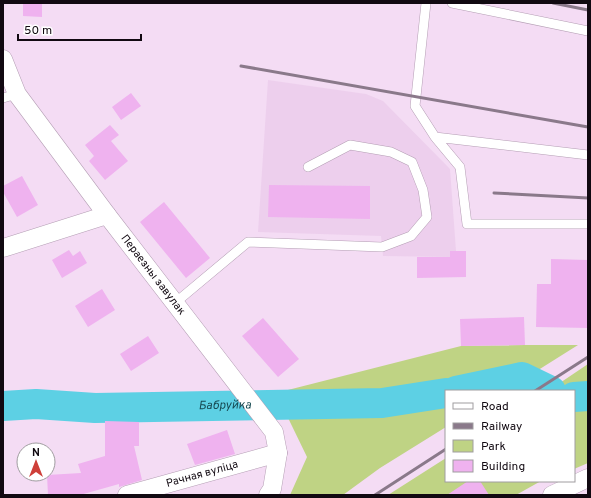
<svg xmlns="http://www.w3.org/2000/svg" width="591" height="498" font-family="Overpass,sans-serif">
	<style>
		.built { fill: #edcfed }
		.green { fill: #bfd384 }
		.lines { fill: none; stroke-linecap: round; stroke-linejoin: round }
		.river { stroke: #5dd0e4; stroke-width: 30 }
		.building { fill: #efb2ef }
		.lane-casing { stroke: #b49eb4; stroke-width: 10 }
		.street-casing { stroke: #b49eb4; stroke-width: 19 }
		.lane { stroke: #fff; stroke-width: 9 }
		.street { stroke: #fff; stroke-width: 18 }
		.rail { stroke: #8a798a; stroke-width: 3 }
		.labels { text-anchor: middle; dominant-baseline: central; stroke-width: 4; stroke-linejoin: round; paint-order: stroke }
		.street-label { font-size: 11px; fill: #110911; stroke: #fff }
		.water-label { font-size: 12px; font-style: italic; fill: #174a52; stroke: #fff }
	</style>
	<rect width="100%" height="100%" fill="#f4dcf4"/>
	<path class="built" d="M268,80L366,94L383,101L450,169L456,251H450V257L383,256L381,236L258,232Z"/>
	<path class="green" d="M525,345H578L505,391H446V427L380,468L343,495H290L307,457L276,393L461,346Z
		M588,364V463L574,469V391H548Z
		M446,458V481H541L516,495H388Z"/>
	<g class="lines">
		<g class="river">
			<path d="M456,391L522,377L551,391"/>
			<path d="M574,397L588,396"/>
			<path id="s1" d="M3,406L36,404L95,408L382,403L446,393"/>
		</g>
	</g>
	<path class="building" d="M23,3H42V17L23,16Z
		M131,93L141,106L121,120L112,107Z
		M110,125L119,135L111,141L128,161L105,180L89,161L94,156L85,145Z
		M22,176L38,205L17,217L3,192V186Z
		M269,185L370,186V219L268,217Z
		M164,202L210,258L186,278L140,222Z
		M69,250L73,256L80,251L87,263L62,278L52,260Z
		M450,251H466V277L417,278V257H450Z
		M551,259L588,260V328L536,327L537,284H551Z
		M102,289L115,310L88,327L75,306Z
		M524,317L525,345L461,346L460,319Z
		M263,318L299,359L278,377L242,336Z
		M148,336L159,353L131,371L120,354Z
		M105,421L139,422V446H134L142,480L119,487V484L80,495H48L47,475L81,473L78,464L105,456Z
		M227,430L235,454L195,465L187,444Z
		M468,481H480L489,495H447Z"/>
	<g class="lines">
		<g class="lane-casing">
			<path id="lane" d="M426,3L415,106L435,137L588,155
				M452,3L588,31
				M3,98L17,94
				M435,137L460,167L467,224H588
				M175,303L248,242L382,247L411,236L427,217L423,190L412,162L391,152L350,145L308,167"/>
		</g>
		<g class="street-casing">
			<g id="street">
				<path id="s2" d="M3,59L17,94L107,215L274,432L278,453L272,489L268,495"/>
				<path d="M3,248L107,215"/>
				<path id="s3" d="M127,495L278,453"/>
				<path d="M552,495L588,478"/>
			</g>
		</g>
		<use href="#lane" class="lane"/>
		<use href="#street" class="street"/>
		<path class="rail" d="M553,3L588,10
			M241,66L588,127
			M494,193L588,198
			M535,391L588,357
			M375,495L446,449"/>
	</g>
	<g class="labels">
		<g class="street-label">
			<text stroke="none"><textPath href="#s2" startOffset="264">Пераезны завулак</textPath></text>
			<text stroke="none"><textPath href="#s3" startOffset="78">Рачная вуліца</textPath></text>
		</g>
		<g class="water-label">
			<text stroke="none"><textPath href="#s1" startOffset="222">Бабруйка</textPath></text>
		</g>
	</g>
	<rect width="591" height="498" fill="none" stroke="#110911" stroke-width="8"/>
	<rect x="445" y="390" width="130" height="92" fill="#ffffff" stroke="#a09da0"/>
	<rect x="453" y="403" width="20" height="6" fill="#ffffff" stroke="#a09da0"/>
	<text x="481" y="410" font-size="12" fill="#110911">Road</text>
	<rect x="453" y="423" width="20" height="6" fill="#8a798a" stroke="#a09da0"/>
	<text x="481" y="430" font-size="12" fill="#110911">Railway</text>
	<rect x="453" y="440" width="20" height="12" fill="#bfd384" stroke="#a09da0"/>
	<text x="481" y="450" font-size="12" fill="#110911">Park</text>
	<rect x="453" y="460" width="20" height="12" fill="#efb2ef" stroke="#a09da0"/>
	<text x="481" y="470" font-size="12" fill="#110911">Building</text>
	<g transform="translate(36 462)"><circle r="19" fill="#ffffff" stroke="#a09da0"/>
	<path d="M0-3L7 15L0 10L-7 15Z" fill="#ce3f39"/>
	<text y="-6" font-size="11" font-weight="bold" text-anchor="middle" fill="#110911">N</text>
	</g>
	<path d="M18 34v6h123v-6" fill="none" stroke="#110911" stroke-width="2"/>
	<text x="24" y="34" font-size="12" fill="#110911" stroke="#ffffff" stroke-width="3" paint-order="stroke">50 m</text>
</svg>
